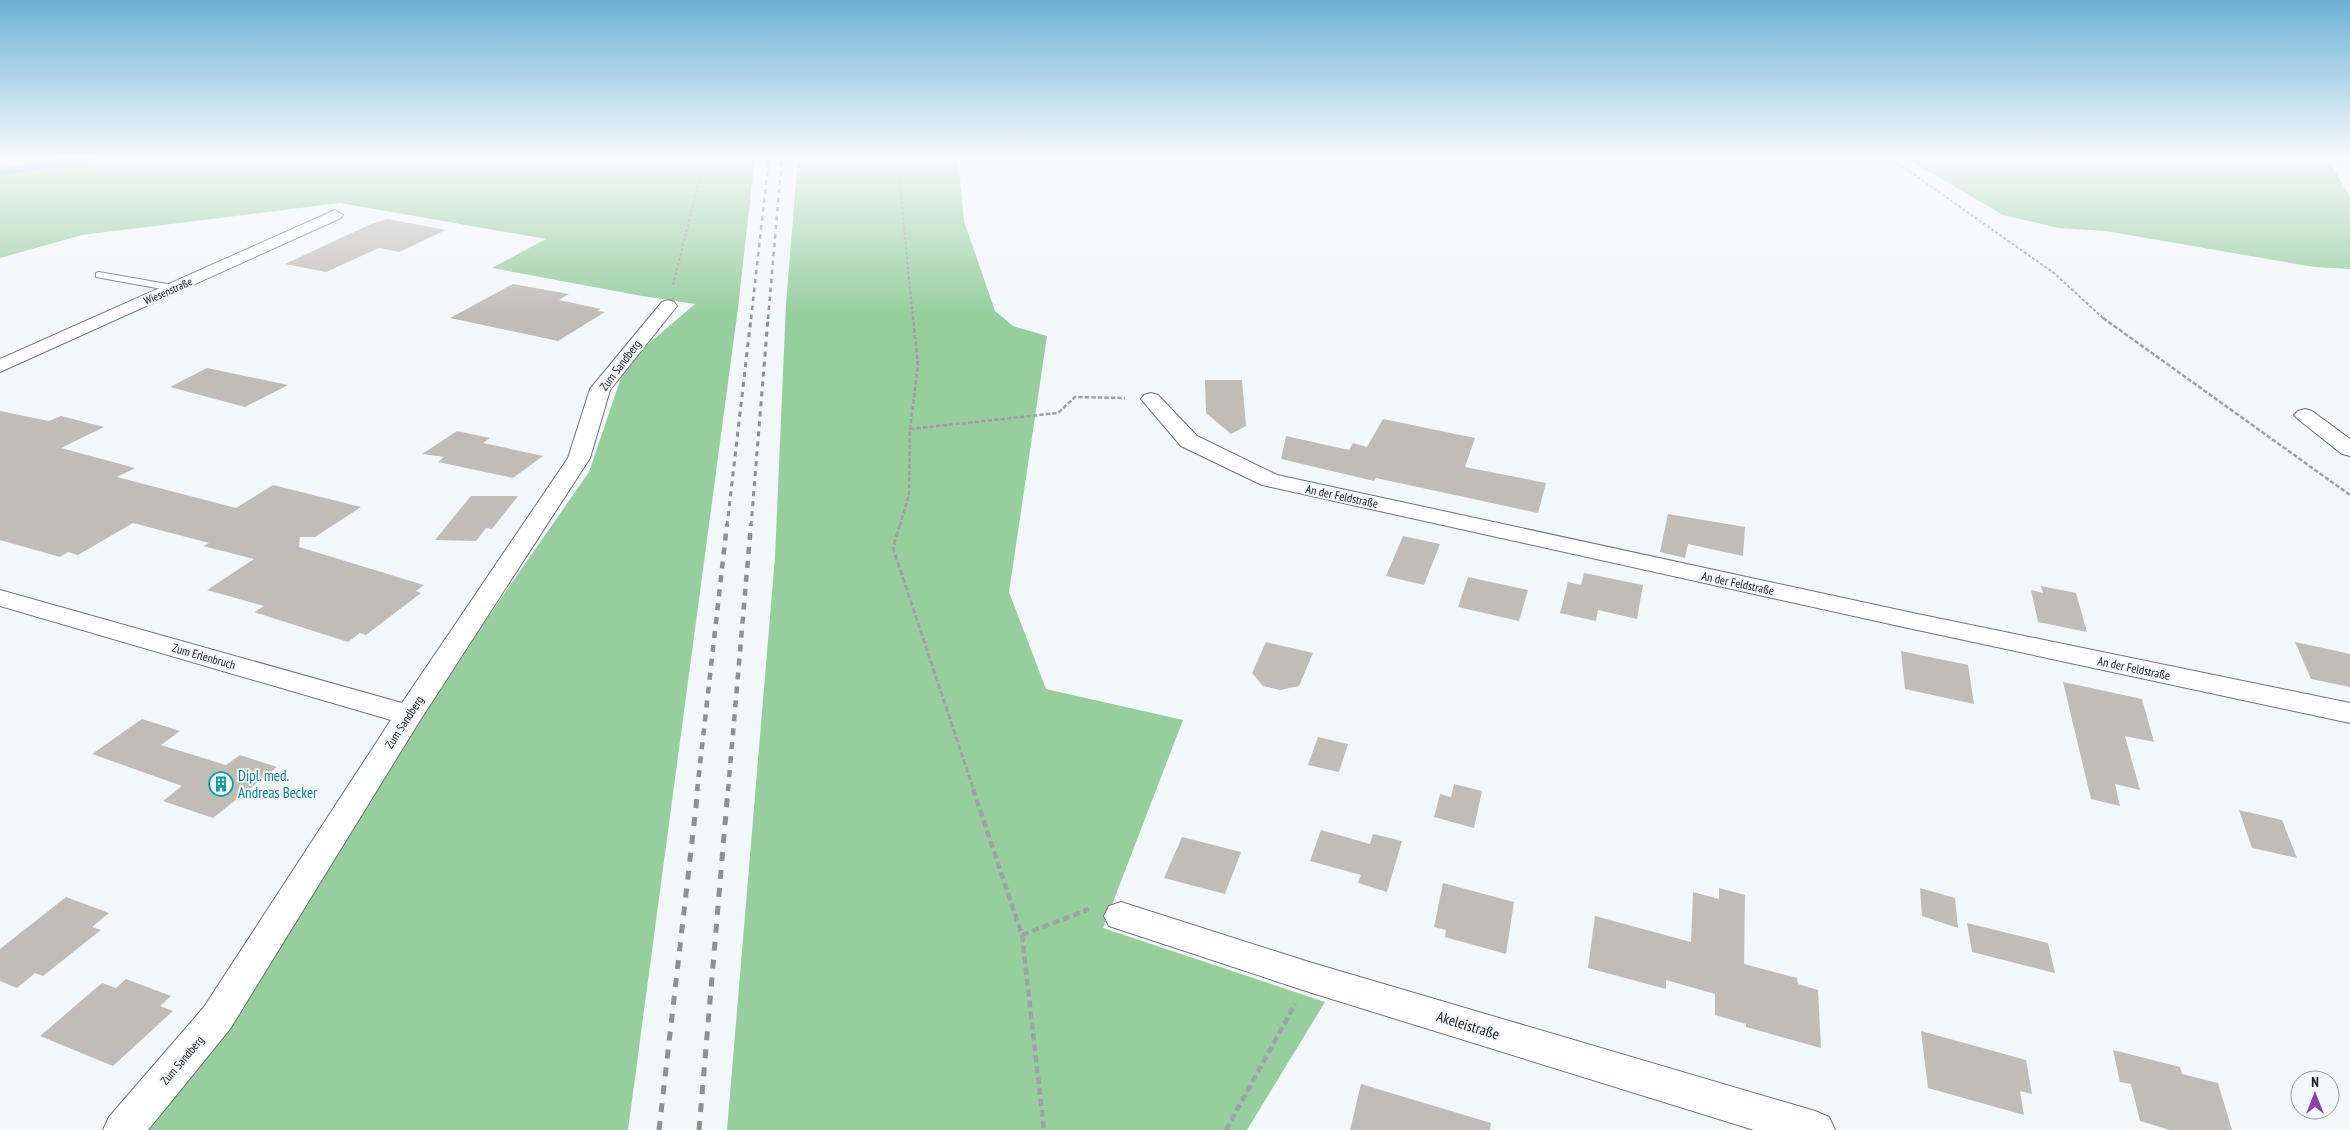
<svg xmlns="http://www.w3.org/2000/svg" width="2350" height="1130" font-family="'PT Sans Narrow',sans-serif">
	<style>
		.forest { fill: #96ce9e }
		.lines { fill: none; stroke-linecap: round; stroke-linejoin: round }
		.stream { stroke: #52acb9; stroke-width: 7 }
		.building { fill: #c0bdb9 }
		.service-casing { stroke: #6e7275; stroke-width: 2 }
		.minor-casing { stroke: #6e7275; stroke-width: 2 }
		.path-far3 { stroke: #9ea2a4; stroke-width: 2; stroke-dasharray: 3 2; stroke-linecap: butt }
		.path-far2 { stroke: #9ea2a4; stroke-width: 2.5; stroke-dasharray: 4.5 2; stroke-linecap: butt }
		.path-far1 { stroke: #9ea2a4; stroke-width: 3; stroke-dasharray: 5.5 2.5; stroke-linecap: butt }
		.path { stroke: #9ea2a4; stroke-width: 4.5; stroke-dasharray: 7 4; stroke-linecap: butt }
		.service { fill: #fff; fill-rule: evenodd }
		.minor { fill: #fff; fill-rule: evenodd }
		.rail-far3 { stroke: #8e9193; stroke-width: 2.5; stroke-dasharray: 4.5 4.5; stroke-linecap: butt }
		.rail-far2 { stroke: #8e9193; stroke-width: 3; stroke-dasharray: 5 5; stroke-linecap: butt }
		.rail-far1 { stroke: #8e9193; stroke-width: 4.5; stroke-dasharray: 7 7; stroke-linecap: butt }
		.rail { stroke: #8e9193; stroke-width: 5; stroke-dasharray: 9 9; stroke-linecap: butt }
		.labels { text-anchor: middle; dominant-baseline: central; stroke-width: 4; stroke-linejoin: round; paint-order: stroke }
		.far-street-label { font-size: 11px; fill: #18191a; stroke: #f2f7fa }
		.street-label { font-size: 12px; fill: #18191a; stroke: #f2f7fa }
		.near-culture-label { font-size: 15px; fill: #0d838f; stroke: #f2f7fa; text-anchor: start }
		.near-street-label { font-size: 15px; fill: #18191a; stroke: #f2f7fa }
	</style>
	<rect width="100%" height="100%" fill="#f2f7fa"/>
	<path class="forest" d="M0,157H755L738,308L628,1130H137L426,706L589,472L626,363L695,304L642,296L492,268L546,239L340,203L82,235L0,258Z
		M798,157H958L964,221L995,311L1013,326L1047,336L1009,592L1046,689L1183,720L1103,928L1325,1002L1247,1130H727L775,557L786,304Z
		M1904,157H2327L2350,197V269L2314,267L2106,231L2058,228L2003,215Z"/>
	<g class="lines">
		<path class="stream" d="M0,172L96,157"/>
	</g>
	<path class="building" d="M387,219L446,230L399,252L379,248L326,272L285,264L371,224Z
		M513,284L569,294L559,300L601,309L597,311L605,312L558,341L450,318Z
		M207,368L288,385L245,407L170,387Z
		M1205,380H1242L1246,426L1231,434L1206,413Z
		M0,411L49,421L61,416L104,427L61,448L135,468L117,477L236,508L273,485L361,507L315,537H300L299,547L424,585L416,591L421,593L366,635L360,633L348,642L254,612L264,606L207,590L254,559L203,546L209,543L133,523L78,555L68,552L60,557L0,540Z
		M1383,419L1475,438L1465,467L1546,483L1538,513L1376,478L1374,481L1281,459L1286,436L1349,450L1353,443L1367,447Z
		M457,431L490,438L483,443L543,456L513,478L438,462L444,457L422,454Z
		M471,496H518L492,529L486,528L476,541L435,540Z
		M1668,514L1745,527L1743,556L1688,544L1685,558L1660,552Z
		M1403,536L1440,544L1424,585L1386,576Z
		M1584,573L1643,585L1637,619L1598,610L1596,621L1560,613L1568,582L1581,585Z
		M1468,577L1528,590L1519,621L1458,607Z
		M2041,586L2076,593L2087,632L2038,622L2031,590L2043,593Z
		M1266,642L1313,653L1299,686L1280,690L1263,686L1252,673Z
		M2295,642L2350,654V687L2311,679Z
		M1901,651L1968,665L1974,704L1905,689Z
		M2063,682L2142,699L2154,742L2125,736L2140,790L2115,784L2120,806L2091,799Z
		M142,719L180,731L161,745L226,765L240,755L277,767L213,818L163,801L182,786L92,754Z
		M1318,737L1348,744L1339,772L1308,765Z
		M1454,784L1482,791L1474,828L1434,817L1440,794L1451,797Z
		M2239,810L2282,820L2297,858L2252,848Z
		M1321,830L1370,844L1373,834L1402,841L1387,892L1358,883L1361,875L1310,861Z
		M1182,837L1241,852L1225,894L1164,878Z
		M1443,883L1514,902L1506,954L1445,937L1446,930L1434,927Z
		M1719,888L1745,895L1744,964L1797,978L1798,984L1818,990L1821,1048L1746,1027V1024L1715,1015V994L1666,980V989L1588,968L1595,916L1691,942L1693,892L1719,899Z
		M1920,888L1955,898L1958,928L1922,916Z
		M66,897L109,913L92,927L101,930L43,976L35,973L17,988L0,981V949Z
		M1967,923L2048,943L2055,973L1972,952Z
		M126,979L171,996L160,1006L173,1011L113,1066L40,1036L102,983L116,988Z
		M1921,1031L2026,1060L2032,1094L2020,1091L2024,1115L1928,1088Z
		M2113,1050L2180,1067L2182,1074L2218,1083L2232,1130H2170L2140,1121L2131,1084L2120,1082Z
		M1361,1084L1491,1123L1490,1130H1350Z"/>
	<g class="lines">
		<g class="service-casing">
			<path id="service" d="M99,272L173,285L177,288L173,291L96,277V273Z"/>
		</g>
		<g class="minor-casing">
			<path id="minor" d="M335,210L343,215L341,218L0,372V359Z
				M668,300L674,302L677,306L610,390L590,458L419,722L230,1029L148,1130H103L109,1117L204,1007L391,720L0,606V590L402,703L568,458L590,389L662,302Z
				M1151,393L1158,395L1197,436L1277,475L1908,612L2350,703V723L1908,628L1262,485L1181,446L1141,399L1144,395Z
				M2305,409L2312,411L2350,439V456L2342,454L2298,419L2294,415L2298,411Z
				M1121,902L1309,962L1815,1111L1829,1117L1835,1130H1754L1309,992L1109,926L1104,916L1109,906Z"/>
		</g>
		<path class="path-far3" d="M897,157L913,319
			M1889,157L2054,273L2104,319
			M673,285L705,157"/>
		<path class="path-far2" d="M2103,318L2350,495
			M910,429L1058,413L1075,397L1125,398
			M900,526L909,494L910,429L918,365L913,318"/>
		<path class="path-far1" d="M900,524L893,548L974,791"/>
		<path class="path" d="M973,789L1022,935L1044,1130
			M1022,935L1089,909
			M1226,1130L1295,1004"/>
		<use href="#service" class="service"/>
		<use href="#minor" class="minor"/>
		<path class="rail-far3" d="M751,319L769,157
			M768,319L782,157"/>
		<path class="rail-far2" d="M727,526L751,318
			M751,526L768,318"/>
		<path class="rail-far1" d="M697,791L727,524
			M728,791L751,524"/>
		<path class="rail" d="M659,1130L698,789
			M699,1130L728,789"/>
	</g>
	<linearGradient id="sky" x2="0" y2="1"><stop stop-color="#6cb1d5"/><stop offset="0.5" stop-color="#f9fbfd"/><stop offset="1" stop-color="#f9fbfd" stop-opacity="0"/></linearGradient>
	<rect width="2350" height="315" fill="url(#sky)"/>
	<defs>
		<g id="building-ring" transform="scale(1.25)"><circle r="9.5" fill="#f2f7fa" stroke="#0f9aa8" stroke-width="1.5"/><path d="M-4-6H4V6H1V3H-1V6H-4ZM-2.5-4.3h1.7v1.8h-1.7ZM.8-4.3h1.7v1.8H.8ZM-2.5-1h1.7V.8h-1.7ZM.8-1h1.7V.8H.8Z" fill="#0f9aa8"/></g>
	</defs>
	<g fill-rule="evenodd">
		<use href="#building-ring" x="221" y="784"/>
	</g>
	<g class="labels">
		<g class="far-street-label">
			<text transform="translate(168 291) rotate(-24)">Wiesenstraße</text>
		</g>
		<g class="street-label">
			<text transform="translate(620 365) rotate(-53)">Zum Sandberg</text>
			<text transform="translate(1342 496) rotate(12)">An der Feldstraße</text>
			<text transform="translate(1738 583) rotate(12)">An der Feldstraße</text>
			<text transform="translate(204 656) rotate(16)">Zum Erlenbruch</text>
			<text transform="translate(2134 668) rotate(12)">An der Feldstraße</text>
			<text transform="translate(404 722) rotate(-57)">Zum Sandberg</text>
			<text transform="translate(182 1060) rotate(-50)">Zum Sandberg</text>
		</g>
		<g class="near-culture-label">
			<text x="238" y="775">Dipl. med.<tspan x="238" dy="17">Andreas Becker</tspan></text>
		</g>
		<g class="near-street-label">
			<text transform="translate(1468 1025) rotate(17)">Akeleistraße</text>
		</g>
	</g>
	<g transform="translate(2315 1095)"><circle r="24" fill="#f2f7fa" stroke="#9b9ea0"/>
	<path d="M0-4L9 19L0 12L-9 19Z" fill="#8e42b2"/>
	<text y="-8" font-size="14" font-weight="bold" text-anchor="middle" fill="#18191a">N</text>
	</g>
</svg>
